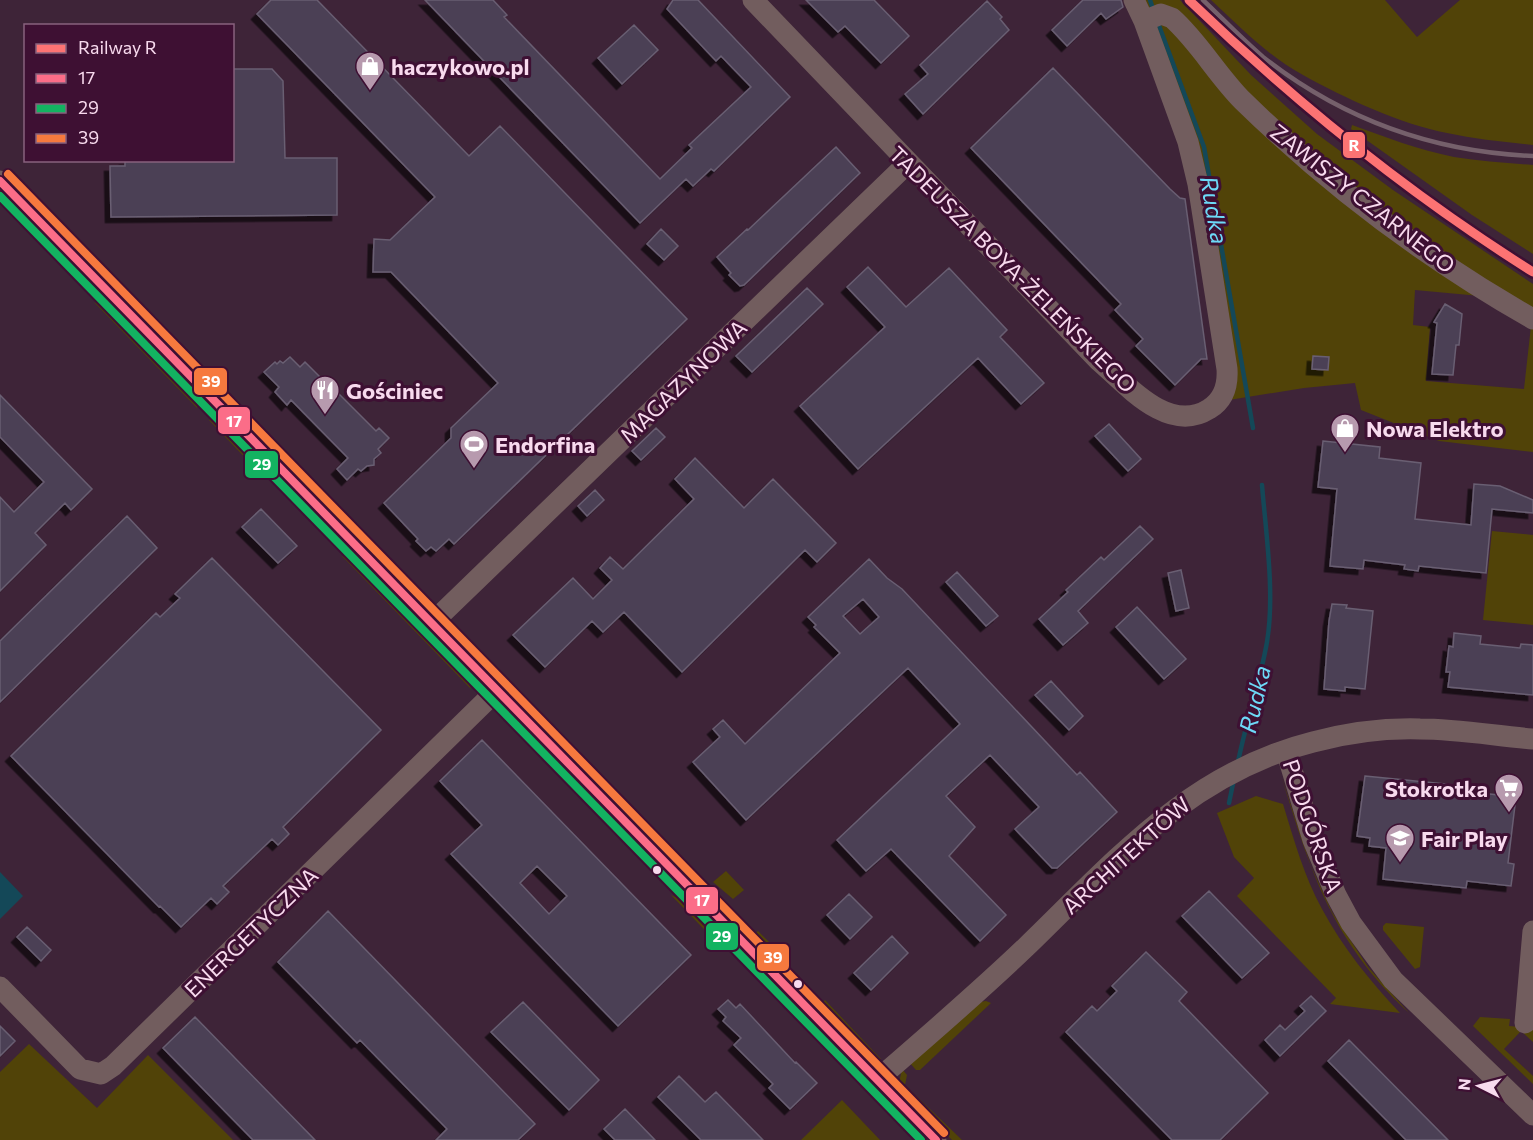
<svg xmlns="http://www.w3.org/2000/svg" width="1533" height="1140" font-family="Commissioner,sans-serif">
	<style>
		.green { fill: #514308 }
		.water { fill: #144858 }
		.lines { fill: none; stroke-linecap: round; stroke-linejoin: round }
		.stream { stroke: #144858; stroke-width: 4.5 }
		.building { fill: #4b4055; stroke: #695e72; stroke-width: 1.5; fill-rule: evenodd; filter: url(#shadow) }
		.minor { stroke: #725d5e; stroke-width: 21 }
		.rail { stroke: #75606b; stroke-width: 4.5 }
		.bus-1-casing { stroke: #3e1033; stroke-width: 12 }
		.bus-2-casing { stroke: #3e1033; stroke-width: 12 }
		.bus-3-casing { stroke: #3e1033; stroke-width: 12 }
		.bus-1 { stroke: #fb6d88; stroke-width: 8 }
		.bus-2 { stroke: #13b361; stroke-width: 8 }
		.bus-3 { stroke: #f6793e; stroke-width: 8 }
		.rail-1-casing { stroke: #3e1033; stroke-width: 14 }
		.rail-1 { stroke: #fc7373; stroke-width: 9 }
		.bus-dot { fill: #f8daee; stroke: #3e1033; stroke-width: 2 }
		.labels { text-anchor: middle; dominant-baseline: central; stroke-width: 6; stroke-linejoin: round; paint-order: stroke }
		.poi-label { font-size: 22px; font-weight: bold; fill: #f8daee; stroke: #3e1033; text-anchor: start }
		.street-label { font-size: 22px; fill: #f8daee; stroke: #3e1033 }
		.water-label { font-size: 24px; font-style: italic; fill: #6dd9f7; stroke: #3e1033 }
		.line-badge { stroke: #3e1033; stroke-width: 2 }
		.badge-label { font-size: 16px; text-anchor: middle; font-weight: bold; fill: #fff }
	</style>
	<defs>
		<filter id="shadow"><feDropShadow dx="-5.5" dy="5.5" stdDeviation="0" flood-color="#0009"/></filter>
	</defs>
	<rect width="100%" height="100%" fill="#3e2438"/>
	<path class="green" d="M1141,0H1180L1251,75L1317,134L1393,190L1533,284V312L1425,244L1271,118L1204,46L1146,13Z
		M1211,0H1385L1417,37L1460,0H1533V145C1504,142 1475,139 1447,133C1403,125 1342,97 1303,75C1268,56 1240,27 1211,0Z
		M1166,22L1220,85L1480,296L1415,290L1413,325L1430,327L1426,381L1524,389L1531,326L1533,327V452L1439,441L1361,410L1355,383L1304,388L1229,400L1234,386L1153,27Z
		M1352,125C1385,137 1419,150 1454,157C1480,161 1507,163 1533,165V254L1472,215L1351,129Z
		M94,302L110,311L199,402L197,408Z
		M211,419H216L251,454L254,460L255,468L209,420Z
		M1492,531L1533,535V625L1483,620Z
		M342,556L353,559L465,674L471,689Z
		M1282,778L1311,866L1332,912L1368,967L1409,1013C1333,942 1311,874 1282,778Z
		M1256,796L1283,804C1294,840 1304,876 1322,909C1343,948 1370,981 1400,1013L1330,1004L1336,998L1237,896L1254,878L1234,857L1217,813Z
		M634,815L652,826L701,876L698,878L693,876Z
		M726,871L744,890L733,899L713,882Z
		M671,895L690,904L730,945L724,950Z
		M1386,923L1424,927L1420,967L1415,969L1383,930V926Z
		M758,931L789,962L787,964L762,948L752,937Z
		M825,1000L881,1059C860,1058 833,1020 823,1002Z
		M986,1001L991,1003L920,1070H916L909,1062L980,1002Z
		M1480,1017L1510,1019L1509,1026L1533,1028V1042L1521,1031L1504,1049L1533,1076V1084L1473,1026Z
		M29,1044L97,1108L148,1055L233,1140H0V1072Z
		M902,1069L907,1075L905,1085L962,1140H952L904,1091L903,1092L899,1083Z
		M842,1100L880,1140H801Z"/>
	<path class="water" d="M0,872L23,896L0,919Z"/>
	<g class="lines">
		<path class="stream" d="M1150,0L1154,12
			M1158,23L1204,147L1253,428
			M1238,762C1246,722 1260,682 1267,642C1275,594 1266,534 1262,485
			M1229,803L1234,779"/>
	</g>
	<path class="building" d="M271,0H317L469,156L500,126L687,319L454,544L449,539L436,551L431,547L426,551L416,541L418,539L384,503L451,438V428L498,383L391,272H373L374,239L390,240L435,197L257,14Z
		M425,0H493L507,15L504,17L660,179L692,148L689,145L751,87L721,56L716,61L667,9L673,0H698L790,97L714,171L711,169L693,186L686,179L640,223Z
		M806,0H874L909,36L881,63L845,26L838,32Z
		M1083,0H1121L1123,7L1106,19L1101,13L1067,46L1052,30Z
		M987,1L1002,17L1000,19L1009,30L923,114L905,94L928,74L920,65Z
		M634,25L658,50L622,84L598,58Z
		M1053,68L1170,189L1180,198L1185,199L1207,359H1201L1175,385L1136,346L1143,339L1115,310L1121,304L971,148Z
		M232,69H272L283,81L285,158H337V215L111,217L110,166H125V160H232Z
		M836,147L860,173L744,285L740,286L729,275L731,273L717,257L747,229L748,230Z
		M661,229L678,246L664,260L647,244Z
		M868,267L906,307L949,268L1007,330L1000,337L1044,383L1021,404L978,358L858,469L800,406L885,327L847,287Z
		M807,288L823,304L752,372L736,356Z
		M1445,304L1462,314L1459,345H1456L1453,375L1432,374L1437,323L1434,322Z
		M1313,356L1329,357L1328,370L1312,369Z
		M290,357L300,367L305,362L333,390L334,389L376,431L379,428L389,438L378,449L381,453L374,459V465L367,466L361,471L358,469L347,480L337,469L348,458L291,400L287,405L275,392L279,387L264,372L275,362L277,364L280,361L283,363Z
		M0,395L92,489L71,510L65,503L35,533L46,545L0,591V497L14,512L44,482L0,437Z
		M1109,424L1141,459L1128,471L1095,436Z
		M656,428L665,437L641,460L632,451Z
		M1323,441L1380,447L1379,458L1421,463L1415,519L1471,525L1474,484L1500,486L1533,500V513L1492,509L1486,573L1419,566L1418,571L1404,569L1405,565L1364,560L1363,569L1330,566L1337,489L1318,487Z
		M695,458L744,508L773,479L836,543L817,562L805,550L682,672L624,612L603,632L592,621L545,667L513,635L573,578L593,599L612,580L600,568L610,557L623,569L694,499L675,479Z
		M595,490L604,500L587,516L578,506Z
		M261,509L297,546L278,563L242,527Z
		M127,516L157,548L0,702V641Z
		M1140,526L1153,539L1078,611L1088,623L1063,645L1039,619L1068,592L1066,590L1101,557L1104,560Z
		M212,558L381,730L283,827L289,834L278,845L272,839L223,886L229,892L217,904L211,898L181,927L160,906L159,907L11,756L156,613L160,617L180,598L175,594Z
		M869,559L887,578L902,589L1077,775L1080,772L1117,812L1057,868H1052L1015,829L1039,807L990,755L946,796L975,827L949,856L1006,915L980,941L891,849L866,871L837,840L960,724L908,668L746,820L693,762L720,737L713,729L723,720L745,744L840,653L814,627L816,625L808,617ZM863,599L879,617L860,634L843,616Z
		M1181,570L1189,608L1176,611L1168,573Z
		M957,572L998,616L986,626L946,582Z
		M1332,604L1347,605L1346,608L1373,611L1365,689L1345,687V691L1324,689L1329,621Z
		M1137,607L1186,659L1164,679L1116,627Z
		M1454,633L1481,636L1480,644L1520,648L1521,644L1533,645V695L1448,687L1450,672H1446L1449,646L1453,647Z
		M1051,681L1083,716L1069,730L1035,695Z
		M482,740L691,955L618,1026L451,854L482,825L440,781ZM537,866L567,896L549,914L520,883Z
		M1365,776L1455,785V788L1462,789L1463,791L1516,797L1508,863L1514,864L1511,886L1467,881L1466,888L1383,879L1386,848L1369,846L1370,838L1357,836Z
		M1209,891L1269,953L1242,978L1182,916Z
		M849,894L872,917L850,939L827,915Z
		M328,911L535,1124L518,1140H436L447,1129L360,1040L357,1043L278,962Z
		M27,927L51,950L41,961L17,937Z
		M892,936L908,953L871,990L854,973Z
		M1146,952L1187,992L1179,1001L1268,1093L1220,1140H1172L1066,1032L1092,1006L1097,1011L1117,991L1112,986Z
		M1311,996L1326,1011L1280,1056L1265,1040L1280,1025L1285,1030L1305,1011L1300,1006Z
		M728,1000L736,1008L740,1004L795,1063L796,1062L817,1083L790,1109L769,1088L773,1084L734,1045L741,1038L723,1021L726,1017L718,1009Z
		M523,1002L599,1080L569,1110L491,1032Z
		M195,1017L315,1140H253L163,1048Z
		M0,1026L15,1041L0,1056Z
		M1349,1040L1448,1140H1406L1328,1061Z
		M679,1076L705,1102L716,1092L763,1140H701L658,1097Z
		M625,1109L655,1140H615L604,1129Z"/>
	<g class="lines">
		<path class="minor" d="M753,0L1098,360C1126,384 1168,435 1209,409C1224,400 1228,385 1227,369L1198,184L1188,142L1144,21
			M1134,0L1144,21L1161,14L1172,18C1199,42 1217,75 1243,101C1329,185 1429,260 1533,319
			M0,181L936,1140
			M432,623L908,163
			M1286,750L1313,840L1336,895L1351,923L1393,980L1533,1115
			M0,987L80,1069L101,1074L113,1066L496,691
			M1525,1023L1533,931
			M877,1080C928,1036 978,993 1026,947C1114,862 1189,773 1313,742C1347,733 1385,728 1420,729C1458,729 1496,736 1533,739"/>
		<path class="rail" d="M1203,0C1223,19 1242,39 1263,57C1342,119 1433,152 1533,156"/>
		<g class="bus-1-casing">
			<path id="bus-1" d="M0,181L936,1140"/>
		</g>
		<g class="bus-2-casing">
			<path id="bus-2" d="M0,196L921,1140"/>
		</g>
		<g class="bus-3-casing">
			<path id="bus-3" d="M8,174L944,1133"/>
		</g>
		<use href="#bus-1" class="bus-1"/>
		<use href="#bus-2" class="bus-2"/>
		<use href="#bus-3" class="bus-3"/>
		<g class="rail-1-casing">
			<path id="rail-1" d="M1189,0C1296,103 1407,193 1533,272"/>
		</g>
		<use href="#rail-1" class="rail-1"/>
	</g>
	<defs>
		<g id="shop-pin" transform="scale(1.5)"><path d="M0 17L-7.5 6A9.5 9.5 0 1 1 7.5 6Z" fill="#b79aae" stroke="#3e1033"/><path d="M-5-2.5h2.3a2.7 3.5 0 0 1 5.4 0H5L5.5 6h-11ZM-1.5-2.5h3a1.5 2.3 0 0 0-3 0Z" fill="#fff"/></g>
		<g id="restaurant-pin" transform="scale(1.5)"><path d="M0 17L-7.5 6A9.5 9.5 0 1 1 7.5 6Z" fill="#b79aae" stroke="#3e1033"/><path d="M-5-6h1v4h1v-4h1v4h1v-4h1v5L-1.5 .5V6h-2V.5L-5-1ZM5-6V6H3V1.5H1.5Q1.5-4 5-6Z" fill="#fff"/></g>
		<g id="stadium-pin" transform="scale(1.5)"><path d="M0 17L-7.5 6A9.5 9.5 0 1 1 7.5 6Z" fill="#b79aae" stroke="#3e1033"/><path d="M0-5a6.5 5 0 1 0 0 10a6.5 5 0 1 0 0-10ZM-3.5-1.8h7v3.6h-7Z" fill="#fff"/></g>
		<g id="supermarket-pin" transform="scale(1.5)"><path d="M0 17L-7.5 6A9.5 9.5 0 1 1 7.5 6Z" fill="#b79aae" stroke="#3e1033"/><path d="M-6-5.5h2.5l.6 2H6L4.5 2H-2.5L-4.4-4H-6ZM-1.5 3.2a1.3 1.3 0 1 0 .1 0ZM3 3.2a1.3 1.3 0 1 0 .1 0Z" fill="#fff"/></g>
		<g id="school-pin" transform="scale(1.5)"><path d="M0 17L-7.5 6A9.5 9.5 0 1 1 7.5 6Z" fill="#b79aae" stroke="#3e1033"/><path d="M0-5L7-2L0 1L-7-2ZM-4 1L0 2.5L4 1V4Q0 6-4 4Z" fill="#fff"/></g>
	</defs>
	<g fill-rule="evenodd">
		<use href="#shop-pin" x="370" y="66"/>
		<use href="#restaurant-pin" x="325" y="390"/>
		<use href="#shop-pin" x="1345" y="428"/>
		<use href="#stadium-pin" x="474" y="444"/>
		<use href="#supermarket-pin" x="1509" y="788"/>
		<use href="#school-pin" x="1400" y="838"/>
	</g>
	<g class="bus-dot">
		<circle cx="657" cy="870" r="5"/>
		<circle cx="798" cy="984" r="5"/>
	</g>
	<g class="labels">
		<g class="poi-label">
			<text x="391" y="66">haczykowo.pl</text>
			<text x="346" y="390">Gościniec</text>
			<text x="1366" y="428">Nowa Elektro</text>
			<text x="495" y="444">Endorfina</text>
			<text x="1488" y="788" text-anchor="end">Stokrotka</text>
			<text x="1421" y="838">Fair Play</text>
		</g>
		<g class="street-label">
			<text transform="translate(1363 198) rotate(38)">ZAWISZY CZARNEGO</text>
			<text transform="translate(1013 269) rotate(45)">TADEUSZA BOYA-ŻELEŃSKIEGO</text>
			<text transform="translate(683 381) rotate(-44)">MAGAZYNOWA</text>
			<text transform="translate(1313 826) rotate(71)">PODGÓRSKA</text>
			<text transform="translate(1126 855) rotate(-42)">ARCHITEKTÓW</text>
			<text transform="translate(251 932) rotate(-44)">ENERGETYCZNA</text>
		</g>
		<g class="water-label">
			<text transform="translate(1215 210) rotate(80)">Rudka</text>
			<text transform="translate(1254 699) rotate(-77)">Rudka</text>
		</g>
	</g>
	<g class="line-badge">
		<rect x="1342" y="131" width="24" height="28" rx="6" fill="#fc7373"/>
		<rect x="193" y="367" width="35" height="29" rx="6" fill="#f6793e"/>
		<rect x="217" y="406" width="34" height="29" rx="6" fill="#fb6d88"/>
		<rect x="244" y="450" width="35" height="29" rx="6" fill="#13b361"/>
		<rect x="685" y="886" width="34" height="29" rx="6" fill="#fb6d88"/>
		<rect x="705" y="922" width="34" height="29" rx="6" fill="#13b361"/>
		<rect x="756" y="943" width="34" height="29" rx="6" fill="#f6793e"/>
	</g>
	<g class="badge-label">
		<text x="1354" y="151">R</text>
		<text x="211" y="387">39</text>
		<text x="234" y="427">17</text>
		<text x="262" y="470">29</text>
		<text x="702" y="906">17</text>
		<text x="722" y="942">29</text>
		<text x="773" y="963">39</text>
	</g>
	<rect x="24" y="24" width="210" height="138" fill="#3e1033" stroke="#88617e" stroke-width="1.5"/>
	<rect x="36" y="44" width="30" height="9" fill="#fc7373" stroke="#88617e" stroke-width="1.5"/>
	<text x="78" y="54" font-size="18" fill="#f8daee">Railway R</text>
	<rect x="36" y="74" width="30" height="9" fill="#fb6d88" stroke="#88617e" stroke-width="1.5"/>
	<text x="78" y="84" font-size="18" fill="#f8daee">17</text>
	<rect x="36" y="104" width="30" height="9" fill="#13b361" stroke="#88617e" stroke-width="1.5"/>
	<text x="78" y="114" font-size="18" fill="#f8daee">29</text>
	<rect x="36" y="134" width="30" height="9" fill="#f6793e" stroke="#88617e" stroke-width="1.5"/>
	<text x="78" y="144" font-size="18" fill="#f8daee">39</text>
	<g transform="translate(1479 1086) rotate(276)" stroke="#3e1033" stroke-width="4.5" paint-order="stroke">
	<path d="M0-4.5L10 22L0 15L-10 22Z" fill="#f8daee"/>
	<text y="-9" font-size="16" font-weight="bold" text-anchor="middle" fill="#f8daee">N</text>
	</g>
</svg>
